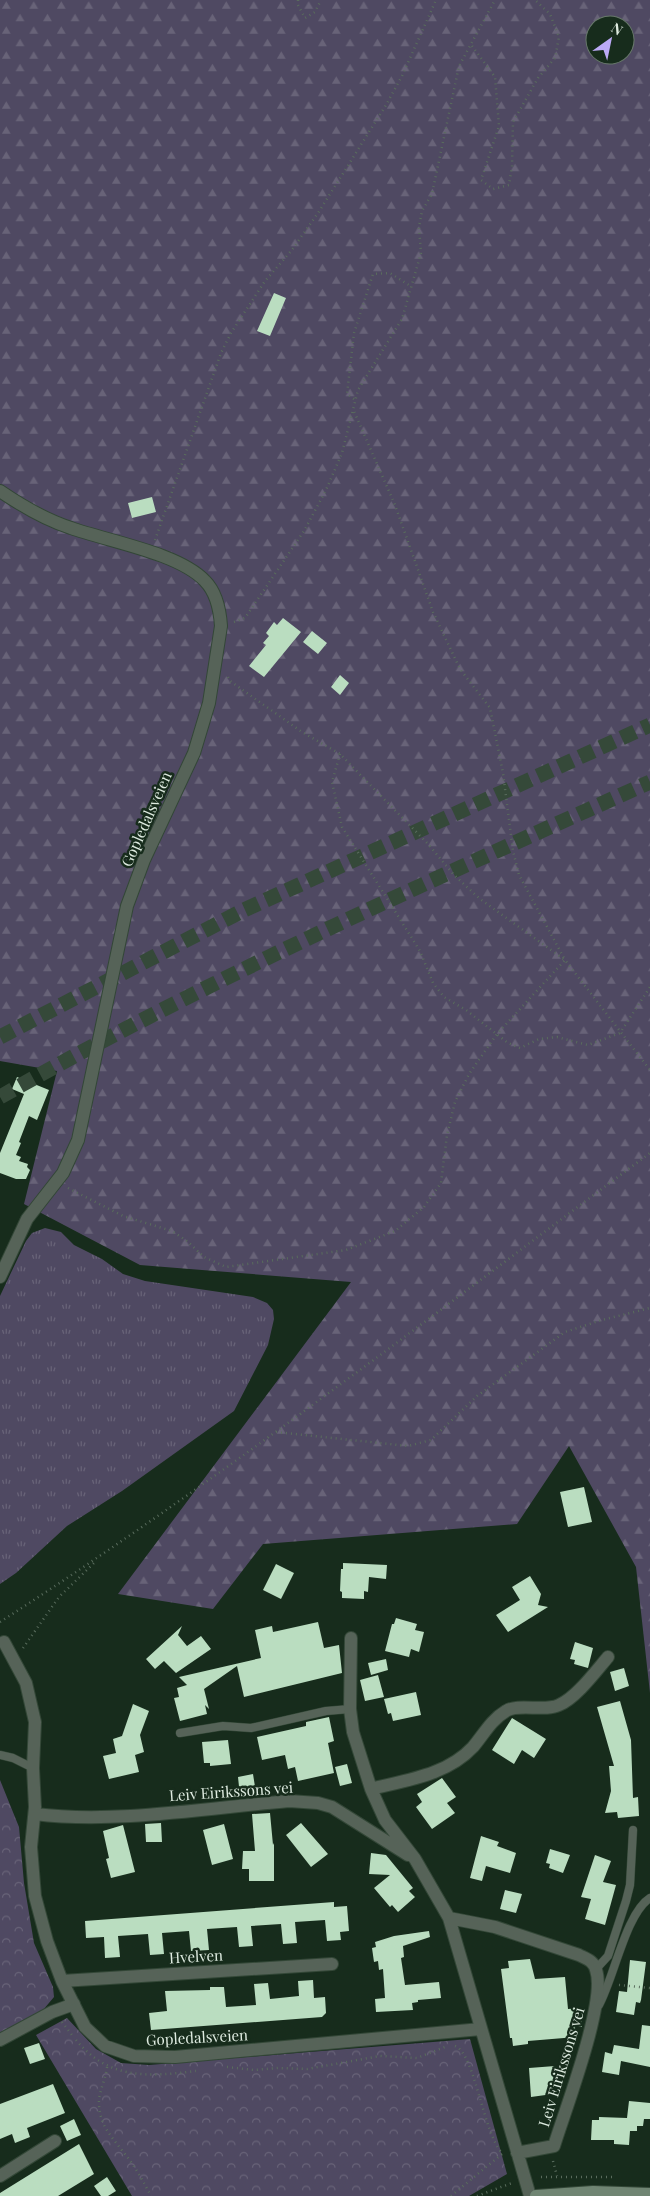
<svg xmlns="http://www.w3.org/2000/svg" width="650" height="2196" font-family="'Playfair Display',serif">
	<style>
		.grass { fill: url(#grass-tufts) }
		.forest { fill: url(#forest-firs); fill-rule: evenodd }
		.park { fill: url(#park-crowns) }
		.building { fill: #baddc0 }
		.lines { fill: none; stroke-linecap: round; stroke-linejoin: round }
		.highway-tunnel { stroke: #354939; stroke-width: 15; stroke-dasharray: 15 8; stroke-linecap: butt }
		.lane-casing { stroke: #334737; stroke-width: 9 }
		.street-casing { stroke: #334737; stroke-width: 14 }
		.secondary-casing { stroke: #334737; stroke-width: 14 }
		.path { stroke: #596c5d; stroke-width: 2.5; stroke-dasharray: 1 4; stroke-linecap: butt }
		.lane { stroke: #566358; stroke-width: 8 }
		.street { stroke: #566358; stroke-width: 12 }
		.secondary { stroke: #708573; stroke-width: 12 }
		.labels { text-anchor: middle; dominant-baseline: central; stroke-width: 5; stroke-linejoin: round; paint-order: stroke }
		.street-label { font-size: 15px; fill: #deebe0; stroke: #172c1c }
	</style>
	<defs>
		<pattern id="grass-tufts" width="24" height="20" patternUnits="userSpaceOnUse" patternTransform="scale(1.25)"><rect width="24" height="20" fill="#4f4962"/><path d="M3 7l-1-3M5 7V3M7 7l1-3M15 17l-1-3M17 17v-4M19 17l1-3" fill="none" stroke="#686378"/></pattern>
		<pattern id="forest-firs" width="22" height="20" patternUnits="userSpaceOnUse" patternTransform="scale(1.25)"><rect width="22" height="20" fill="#4f4962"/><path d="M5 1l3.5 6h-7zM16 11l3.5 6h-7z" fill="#686378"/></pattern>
		<pattern id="park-crowns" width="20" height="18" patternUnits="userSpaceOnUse" patternTransform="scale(1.25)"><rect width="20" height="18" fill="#4f4962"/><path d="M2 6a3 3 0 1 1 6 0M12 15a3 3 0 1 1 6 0" fill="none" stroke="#686378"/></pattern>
	</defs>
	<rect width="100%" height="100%" fill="#172c1c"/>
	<path class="grass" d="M45,1228L61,1232L74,1245L102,1259L123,1274L145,1281L253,1297L267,1303L273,1310L274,1319L268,1345L234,1411L122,1491L67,1526L16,1573L0,1584V1296L26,1241L32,1233Z"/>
	<path class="forest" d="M0,0H650V1693L636,1567L569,1446L517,1524L263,1544L213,1609L118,1594L351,1282L140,1265L24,1204L57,1071L0,1061ZM595,25H625V55H595Z"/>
	<path class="park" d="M0,1780L19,1827L24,1883L34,1943L53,1987L54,1997L43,2010L0,2033Z
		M67,2018L96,2049L121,2063L149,2065L470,2039L507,2174L469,2196H132L36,2035Z"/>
	<path class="building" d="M274,293L286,298L270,336L257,331Z
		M152,497L156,512L132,518L128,503Z
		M283,618L301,632L264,677L249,666L266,645L263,643L269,636L266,633L274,622L277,625Z
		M312,631L327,643L318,654L303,642Z
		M340,675L349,683L340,695L331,687Z
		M17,1077L49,1090L37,1120L29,1116L19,1142L21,1143L16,1155L21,1157L19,1161L28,1164L27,1167L30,1170L26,1179H16L0,1173V1153L24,1094L12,1089Z
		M584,1487L592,1522L568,1527L560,1492Z
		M343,1563L387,1565L386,1579L369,1577L368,1592L364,1591V1599L342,1598V1592L340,1591L341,1569H343Z
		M276,1564L294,1573L281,1599L263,1590Z
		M530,1576L541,1594L538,1605L548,1607L508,1632L496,1615L520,1600L512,1587Z
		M396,1618L417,1624L415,1630L424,1632L419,1652L411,1649L409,1657L385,1651L392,1624H394Z
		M318,1622L324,1648L339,1645L342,1673L244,1697L237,1666L204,1689L209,1709L205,1705L207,1714L180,1721L174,1698L179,1697L177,1688L187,1685L179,1677L261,1658L255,1630L272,1626L273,1632Z
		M182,1626L178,1635L187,1646L201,1636L211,1649L176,1673L164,1661L155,1669L146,1659Z
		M575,1642L593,1648L588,1668L574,1664L575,1660L570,1659Z
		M386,1659L388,1670L371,1675L368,1663Z
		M624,1668L629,1686L615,1691L610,1672Z
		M378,1675L384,1697L365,1701L360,1680Z
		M416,1692L421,1715L393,1721L391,1713L388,1714L384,1699Z
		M620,1701L631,1740L633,1798L638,1797L639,1816L618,1818L617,1812L605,1813L611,1791L609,1766H614L597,1707Z
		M133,1704L149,1711L140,1735L144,1752L135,1755L139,1772L109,1779L103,1756L116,1753L113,1739L122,1736Z
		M329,1717L334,1741L328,1743L334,1773L298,1781L295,1767L288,1769L285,1755L262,1760L257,1737L306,1726V1722Z
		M512,1718L546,1739L534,1758L522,1750L514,1764L492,1750Z
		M228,1740L231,1764L210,1766V1763H204L202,1742Z
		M347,1764L352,1783L340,1786L335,1767Z
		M253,1774L256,1793L240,1796L238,1777Z
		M442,1778L456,1797L447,1803L455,1813L432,1829L416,1807L422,1802L417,1794Z
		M270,1813L273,1845L274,1843V1881H249V1869H242L243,1851H255L252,1814Z
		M161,1823L162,1842H146L145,1824Z
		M301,1823L328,1854L311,1867L286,1835Z
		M224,1824L233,1859L212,1865L203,1830Z
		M123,1825L135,1872L111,1878L106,1859L109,1858L103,1831Z
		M481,1836L499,1842L497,1846L516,1853L510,1873L486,1866L482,1881L470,1878Z
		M550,1849L570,1855L563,1873L549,1868L550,1864L546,1863Z
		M371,1853L386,1855L413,1888L409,1891L415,1897L398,1912L392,1905L390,1907L374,1888L390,1875L369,1874Z
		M595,1855L611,1861L603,1882L616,1885L605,1925L585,1919L591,1899L581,1897Z
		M505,1890L522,1894L516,1913L500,1909Z
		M334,1902V1907L347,1906L349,1931L340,1932L341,1940L327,1941L325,1920L295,1922L297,1943L283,1944L281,1924L251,1926L253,1946L239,1947L237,1927L207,1929L209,1950L191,1951L189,1931L162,1933L164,1954L150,1955L148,1934L118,1936L120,1957L105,1958L104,1937L86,1938L85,1921Z
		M429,1931L430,1937L403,1946L404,1957L401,1958L405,1985L439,1982L441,1998L418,2000V2002L412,2003L413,2010L376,2012L375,1999L385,1998L383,1969L379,1970L378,1961L374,1962L372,1948L376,1947L375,1942L394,1936Z
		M530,1959L535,1979L565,1977L568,2009L580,2008L582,2027H575L576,2037L528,2041V2044L513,2046L512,2038H510L501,1969L509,1968L508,1961Z
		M630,1960L646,1962L641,2000L640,2003L636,2002L634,2015L616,2012L619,1991L627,1992Z
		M313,1980L314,1998L325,1997L326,2013L322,2017L151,2030L149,2013L167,2011L165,1991L210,1990V1987H224L226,2007L256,2005L254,1984L268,1983L270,1999L299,1996L298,1981Z
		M642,2025L650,2026V2067L621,2061L619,2075L602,2072L605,2052L612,2054L614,2045L639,2049Z
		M39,2043L45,2059L30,2064L24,2048Z
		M555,2066L556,2075L559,2074L560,2093L531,2097L529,2068Z
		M53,2084L65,2113L27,2128L30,2137L15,2143L12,2134L0,2139V2104Z
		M629,2101L650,2103V2119H644L643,2126H637V2131H630L629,2145L614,2144V2140H591L592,2120H599V2117L627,2118Z
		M74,2119L81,2135L67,2141L60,2126Z
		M79,2144L94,2174L58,2196H0V2193Z
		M107,2177L116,2191L108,2196H101L94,2186Z"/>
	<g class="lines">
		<path class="highway-tunnel" d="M0,1037L244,910L650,725
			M0,1097C210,978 430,881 650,782"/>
		<g class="lane-casing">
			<path id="lane" d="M180,1733L223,1726L251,1728L326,1711L350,1709
				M0,1755L13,1758L33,1768
				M596,1969L608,1956L626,1901L630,1885L633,1830
				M599,2005C614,1978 626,1913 650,1898"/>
		</g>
		<g class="street-casing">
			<path id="street" d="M0,491C22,506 46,520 71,528C107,541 179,553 205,581C216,592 220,611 221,626L209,703L194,753L144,860L127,906L78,1140L63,1173L27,1219L0,1277
				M351,1638L350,1709L353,1732L371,1789L385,1820L415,1859L449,1918L530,2196
				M4,1642L26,1683L35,1722L33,1768L35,1807L31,1847L35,1896L47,1941L62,1981L85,2027L105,2046L134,2056L175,2057L481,2029
				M371,1789C407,1780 447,1775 473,1747C484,1734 491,1720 506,1711C518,1703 545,1712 559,1705C576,1698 596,1671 608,1657
				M35,1814C114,1824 208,1808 289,1801L318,1803L332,1807L408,1855
				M449,1918L495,1927L579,1955C587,1959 594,1961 596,1970C607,2001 565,2110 554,2146L517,2153
				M62,1981L332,1964
				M0,2040L52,2012L74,2004
				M0,2176L55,2141"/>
		</g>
		<g class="secondary-casing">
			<path id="secondary" d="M536,2196L593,2192L650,2194"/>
		</g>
		<path class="path" d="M298,0V5L305,18L315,12L321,0
			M472,46L495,77L499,126L481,180L493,189L509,185L512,166L513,122L538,78L555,58L559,37L550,14L535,0
			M354,399L347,394L354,333L373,274L390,273L412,287
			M155,540L221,353L231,333L265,281L292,250L320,210L386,105L402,76L436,0
			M234,622L245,618L304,531L326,490L342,453L358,390L402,319L421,253L419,227L422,211L432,194L459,66L495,0
			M228,677L230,681L302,732L340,754L428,844L454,875L480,899L565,960L650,1070
			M340,754L332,782L342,827L420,951L433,983L444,997L466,1010L508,1043L520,1048L539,1039L557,1037L588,1045L620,1033L650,987
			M68,1188L123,1216L172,1231L187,1241L204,1257L226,1267L346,1250L395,1231L424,1207L441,1183L447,1135L455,1102L469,1074L497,1034L565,960L519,875L513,851L503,773L490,708L460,669L433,612L395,505L353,409
			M276,1432L408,1446L431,1440L477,1396L565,1332L602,1320L650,1308
			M0,1622C225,1477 436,1312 650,1153
			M23,1648L59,1597L94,1563
			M619,1985L650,1988
			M62,2022L72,2035
			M76,2040C109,2080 148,2077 196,2071
			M455,2046C475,2053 483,2133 502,2153
			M107,2067C106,2080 98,2092 99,2105C100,2126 112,2137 124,2153C135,2166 143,2181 151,2196
			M227,2067L254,2070L278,2068L307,2069L380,2056L417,2058L445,2047
			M553,2161L557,2176
			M541,2177H612
			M451,2196L502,2154
			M477,2196L512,2183"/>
		<use href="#lane" class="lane"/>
		<use href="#street" class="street"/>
		<use href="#secondary" class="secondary"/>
	</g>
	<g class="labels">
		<g class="street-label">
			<text transform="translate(146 819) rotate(-66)">Gopledalsveien</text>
			<text transform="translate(231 1791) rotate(-4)">Leiv Eirikssons vei</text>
			<text transform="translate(196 1956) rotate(-3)">Hvelven</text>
			<text transform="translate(197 2037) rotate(-3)">Gopledalsveien</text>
			<text transform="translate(561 2067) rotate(-73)">Leiv Eirikssons vei</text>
		</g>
	</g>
	<g transform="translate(610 40) rotate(33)"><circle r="24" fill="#172c1c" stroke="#67786a"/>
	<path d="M0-4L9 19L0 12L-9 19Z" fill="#bcaaf6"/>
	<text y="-8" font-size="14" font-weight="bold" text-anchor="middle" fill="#deebe0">N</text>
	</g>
</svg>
